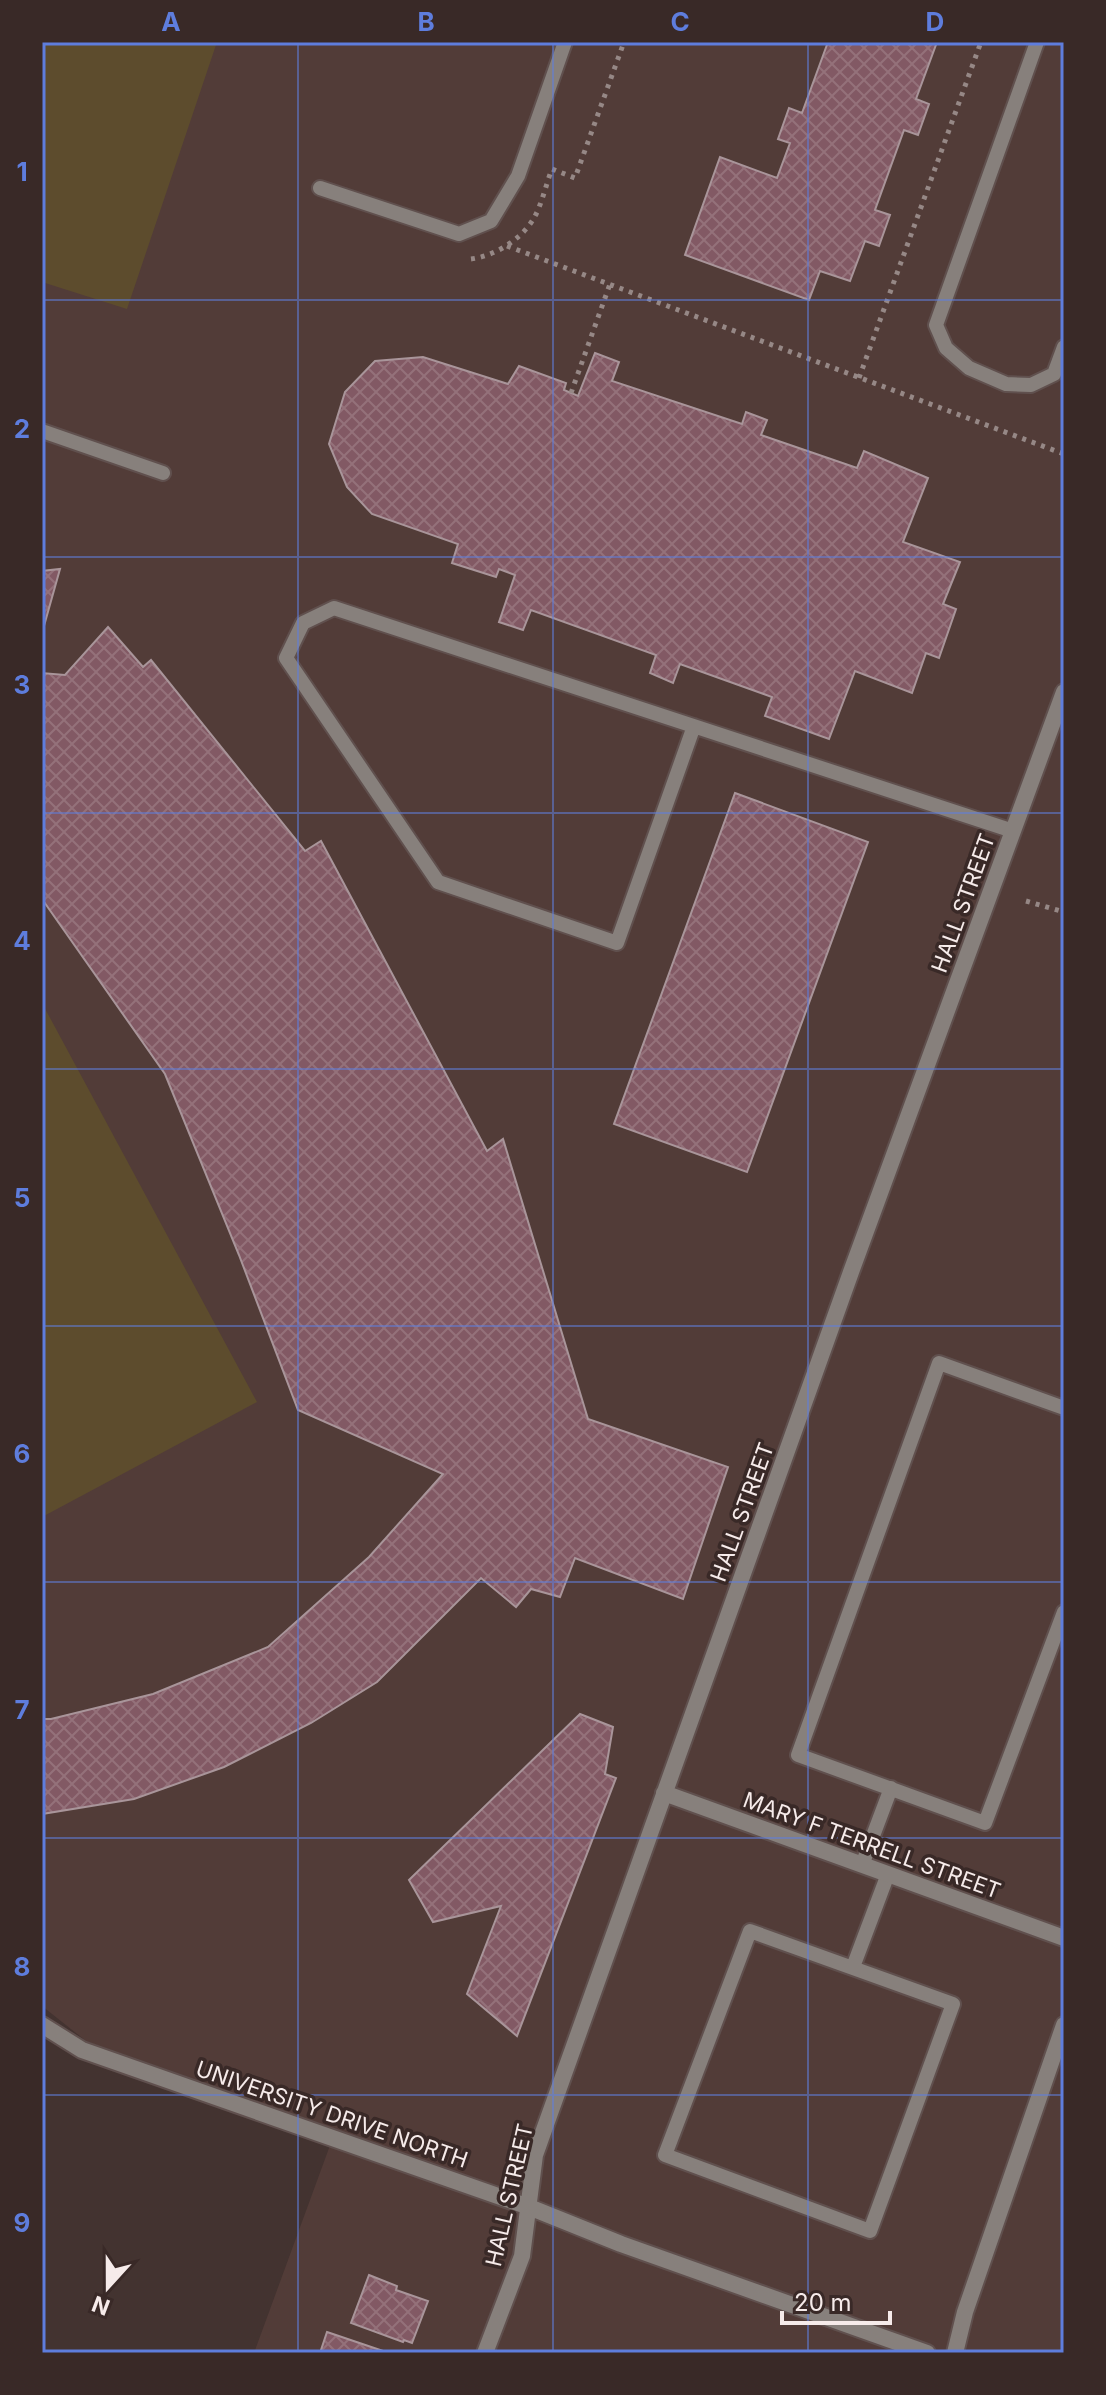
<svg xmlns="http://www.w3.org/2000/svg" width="1106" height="2395" font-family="Inter,sans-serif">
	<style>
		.built { fill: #523c38 }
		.pitch { fill: #5d4c2d }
		.building { fill: url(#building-cross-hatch); stroke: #a9959a; stroke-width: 2 }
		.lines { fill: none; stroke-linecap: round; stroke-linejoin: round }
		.service-casing { stroke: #60504e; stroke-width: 18 }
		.minor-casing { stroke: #60504e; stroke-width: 20 }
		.path { stroke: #968886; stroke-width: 5; stroke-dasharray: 4 6; stroke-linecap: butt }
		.service { stroke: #87807c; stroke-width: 14 }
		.minor { stroke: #87807c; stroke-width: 16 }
		.grid { fill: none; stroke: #5e7ddd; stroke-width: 2; stroke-opacity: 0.55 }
		.labels { text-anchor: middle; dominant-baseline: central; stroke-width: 7; stroke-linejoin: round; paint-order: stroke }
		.street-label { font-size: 22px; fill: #f6ebea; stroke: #392927 }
		.neatline { fill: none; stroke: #5e7ddd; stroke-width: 3 }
		.grid-label { font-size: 26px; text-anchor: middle; font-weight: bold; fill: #5e7ddd }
	</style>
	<defs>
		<pattern id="building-cross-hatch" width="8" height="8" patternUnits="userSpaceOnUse" patternTransform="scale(2)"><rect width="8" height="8" fill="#825964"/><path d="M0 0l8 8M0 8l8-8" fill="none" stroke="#94717a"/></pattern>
	</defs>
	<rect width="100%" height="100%" fill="#433330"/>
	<path class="built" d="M42,42H1064V2353H254L336,2129L86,2041L42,2006Z"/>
	<path class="pitch" d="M42,42H217L127,309L42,282Z
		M42,1003L257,1402L42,1517Z"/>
	<path class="building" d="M828,42H937L916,99L929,104L918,135L904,130L875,210L890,215L879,246L865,241L850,281L820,271L809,300L685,255L720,157L777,178L790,143L778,139L789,108L802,113Z
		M595,353L619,362L612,381L742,424L746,412L767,420L761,435L857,468L864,451L928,478L903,542L960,562L943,604L956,609L939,658L926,653L912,693L855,671L829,739L765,716L772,697L680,664L673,683L650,673L656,655L531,610L523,630L499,622L515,575L499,569L496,577L452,563L458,544L372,514L347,487L329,444L345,392L375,361L423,357L508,384L519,366L566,383L564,390L578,396Z
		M60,569L42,633V571Z
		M108,627L143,667L151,660L305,851L321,841L487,1151L503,1139L588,1419L728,1467L683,1599L575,1558L560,1597L531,1589L516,1607L481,1578L377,1682L311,1723L224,1767L134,1799L42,1814V1719H51L153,1694L268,1647L369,1557L443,1474L298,1410L239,1255L165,1074L42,899V673L65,675Z
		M735,793L868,842L747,1172L614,1124Z
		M580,1714L613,1727L605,1774L616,1778L517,2036L467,1994L501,1906L433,1922L409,1880Z
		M369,2275L397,2286L396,2290L428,2301L412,2343L404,2340L403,2342L351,2323Z
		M327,2332L389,2353H320Z"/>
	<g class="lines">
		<g class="service-casing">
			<path id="service" d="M1037,42L936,325L946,348L969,368L1006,384L1031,385L1054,374L1064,347
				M320,188L459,234L491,221L518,176L565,42
				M42,431L163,473
				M694,726L617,943L438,882L286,658L303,623L334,608L1013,831
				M1064,1408L939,1363L798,1755L985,1823L1064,1612
				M862,1865L891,1788
				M750,1931L953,2004L870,2231L665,2155Z
				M853,1967L888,1874"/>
		</g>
		<g class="minor-casing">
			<path id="minor" d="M664,1793L1064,1938
				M42,2025L82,2050L529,2207L621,2244L927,2353
				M485,2353L522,2256L535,2155L851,1272L1064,692
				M955,2353L965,2312L1064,2025"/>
		</g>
		<path class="path" d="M507,246L1064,454
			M471,259C495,256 522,239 534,218C542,204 546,184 552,169L575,178L624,42
			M859,378L981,42
			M571,393L610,284
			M1026,901L1064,912"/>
		<use href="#service" class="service"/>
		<use href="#minor" class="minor"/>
	</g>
	<path class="grid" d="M298,42V2353M553,42V2353M808,42V2353M42,300H1064M42,557H1064M42,813H1064M42,1069H1064M42,1326H1064M42,1582H1064M42,1838H1064M42,2095H1064"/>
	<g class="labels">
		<g class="street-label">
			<text transform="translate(963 903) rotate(-70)">HALL STREET</text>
			<text transform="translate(742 1512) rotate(-70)">HALL STREET</text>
			<text transform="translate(872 1845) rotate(20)">MARY F TERRELL STREET</text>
			<text transform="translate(332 2114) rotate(19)">UNIVERSITY DRIVE NORTH</text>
			<text transform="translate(509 2195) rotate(-77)">HALL STREET</text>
		</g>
	</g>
	<rect width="1106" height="2395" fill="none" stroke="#392927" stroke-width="88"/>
	<g transform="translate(108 2287) rotate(201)" stroke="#392927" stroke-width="6" paint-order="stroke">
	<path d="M0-6L14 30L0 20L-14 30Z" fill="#f6ebea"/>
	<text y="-12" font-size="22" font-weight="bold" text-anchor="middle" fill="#f6ebea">N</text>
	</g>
	<path d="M782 2311v12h108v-12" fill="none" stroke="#f6ebea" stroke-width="4"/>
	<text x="794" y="2311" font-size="24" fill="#f6ebea" stroke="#392927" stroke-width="6" paint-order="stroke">20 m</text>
	<rect x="44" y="44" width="1018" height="2307" class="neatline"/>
	<g class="grid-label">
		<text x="171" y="31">A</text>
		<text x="426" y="31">B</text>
		<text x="680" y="31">C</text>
		<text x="935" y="31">D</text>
		<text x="22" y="181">1</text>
		<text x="22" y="438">2</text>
		<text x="22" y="694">3</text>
		<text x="22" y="950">4</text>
		<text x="22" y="1207">5</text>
		<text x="22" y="1463">6</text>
		<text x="22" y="1719">7</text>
		<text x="22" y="1976">8</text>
		<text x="22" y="2232">9</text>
	</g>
</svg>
